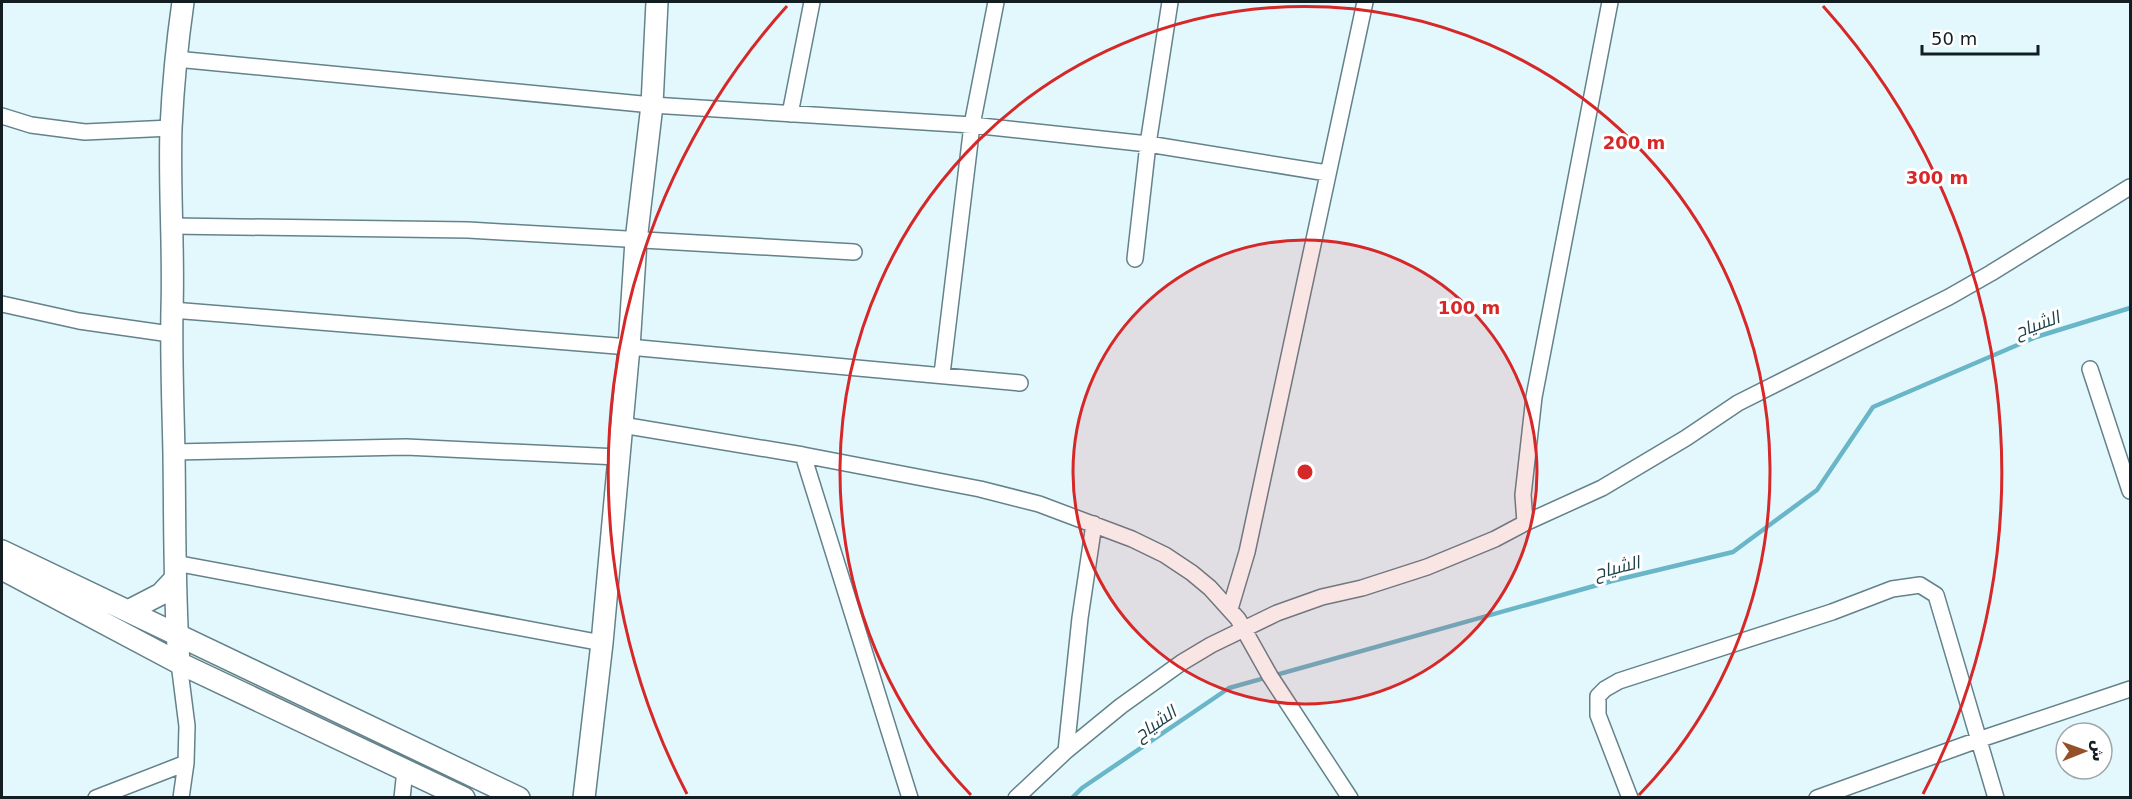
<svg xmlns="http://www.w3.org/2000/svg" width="2132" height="799" font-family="'DejaVu Sans',Cairo,sans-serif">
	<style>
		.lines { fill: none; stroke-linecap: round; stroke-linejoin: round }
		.stream { stroke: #69b6c8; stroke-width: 4.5 }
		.street-casing { stroke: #63828a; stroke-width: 18 }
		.secondary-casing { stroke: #63828a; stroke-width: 24 }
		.street { stroke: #fff; stroke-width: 15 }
		.secondary { stroke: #fff; stroke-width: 21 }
		.ring { fill: none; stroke: #d62828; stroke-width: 3 }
		.labels { text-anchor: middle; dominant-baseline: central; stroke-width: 6; stroke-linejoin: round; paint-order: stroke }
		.water-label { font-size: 18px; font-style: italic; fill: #1c4049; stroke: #fff }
		.centre { fill: #d62828; stroke: #fff; stroke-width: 3 }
		.ring-label { font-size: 18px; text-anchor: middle; font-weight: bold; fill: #d62828; stroke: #fff; stroke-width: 6; stroke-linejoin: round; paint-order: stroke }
	</style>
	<rect width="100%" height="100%" fill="#e3f8fd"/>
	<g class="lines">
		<path class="stream" d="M1072,798L1082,788L1229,688L1612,581L1733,552L1817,490L1873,407L2036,337L2130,308"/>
		<g class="street-casing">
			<path id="street" d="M176,59L652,105L972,125L1148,144L1327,173
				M790,114L812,2
				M2,116L31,125L85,132L171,128
				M172,226L468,230L854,252
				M1135,259L1148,144L1170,2
				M2,304L79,321L170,334
				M172,310L629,347L1020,383
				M2090,369L2130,491
				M942,374L972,125L996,2
				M622,425L803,455L980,489L1039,504L1132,539L1165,555L1192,573L1210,588L1238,619L1270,676L1350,798
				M174,452L406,447L618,457
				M803,455L910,798
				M1525,523L1523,495L1534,397L1610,2
				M175,563L602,643
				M1230,609L1247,552L1365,2
				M179,663L187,726L186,763L181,798
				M1066,751L1080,618L1094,524
				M96,798L186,763
				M402,798L405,770
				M1016,798L1066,751L1121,706L1181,663L1211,645L1277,613L1322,597L1362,588L1427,567L1495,539L1525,523L1602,488L1686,438L1738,403L1949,297L1991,273L2130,187
				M1630,798L1598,715V696L1605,689L1619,681L1832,612L1892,589L1920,585L1936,595L1996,798
				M1817,798L1978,740L2130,689"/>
		</g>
		<g class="secondary-casing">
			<path id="secondary" d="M2,551L519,798
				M2,569L179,663L464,798
				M128,611L161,594L174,580
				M179,663C174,593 175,524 174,454C173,406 171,358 172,309C174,249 169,188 171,128C173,86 177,44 183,2
				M584,798L602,643L629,347L636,241L652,105L657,2"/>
		</g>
		<use href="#street" class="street"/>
		<use href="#secondary" class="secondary"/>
	</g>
	<circle cx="1305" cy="472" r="232" fill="#d62828" fill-opacity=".12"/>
	<g class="ring">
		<circle cx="1305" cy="472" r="232"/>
		<path d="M971 795A465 465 0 1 1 1639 795"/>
		<path d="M687 794A697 697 0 0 1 787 6M1823 6A697 697 0 0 1 1923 794"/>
	</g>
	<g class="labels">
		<g class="water-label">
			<text transform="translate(2037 324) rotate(-20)">الشياح</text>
			<text transform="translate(1617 567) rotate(-14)">الشياح</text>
			<text transform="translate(1155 723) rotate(-35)">الشياح</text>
		</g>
	</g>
	<circle cx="1305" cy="472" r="9" class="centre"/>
	<g class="ring-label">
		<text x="1634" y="149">200 m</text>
		<text x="1937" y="184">300 m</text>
		<text x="1469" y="314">100 m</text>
	</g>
	<rect width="2132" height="799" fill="none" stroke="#121e22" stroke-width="6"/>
	<g transform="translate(2084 751) rotate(89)"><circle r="28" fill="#ffffff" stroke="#a0a5a7" stroke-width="1.5"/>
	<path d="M0-4.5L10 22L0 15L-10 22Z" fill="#965029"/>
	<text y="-9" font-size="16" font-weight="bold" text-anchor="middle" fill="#121e22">ش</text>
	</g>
	<path d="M1922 45v9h116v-9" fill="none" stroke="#121e22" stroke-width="3"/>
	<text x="1931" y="45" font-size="18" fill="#121e22" stroke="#ffffff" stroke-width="4.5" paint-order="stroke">50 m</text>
</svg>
